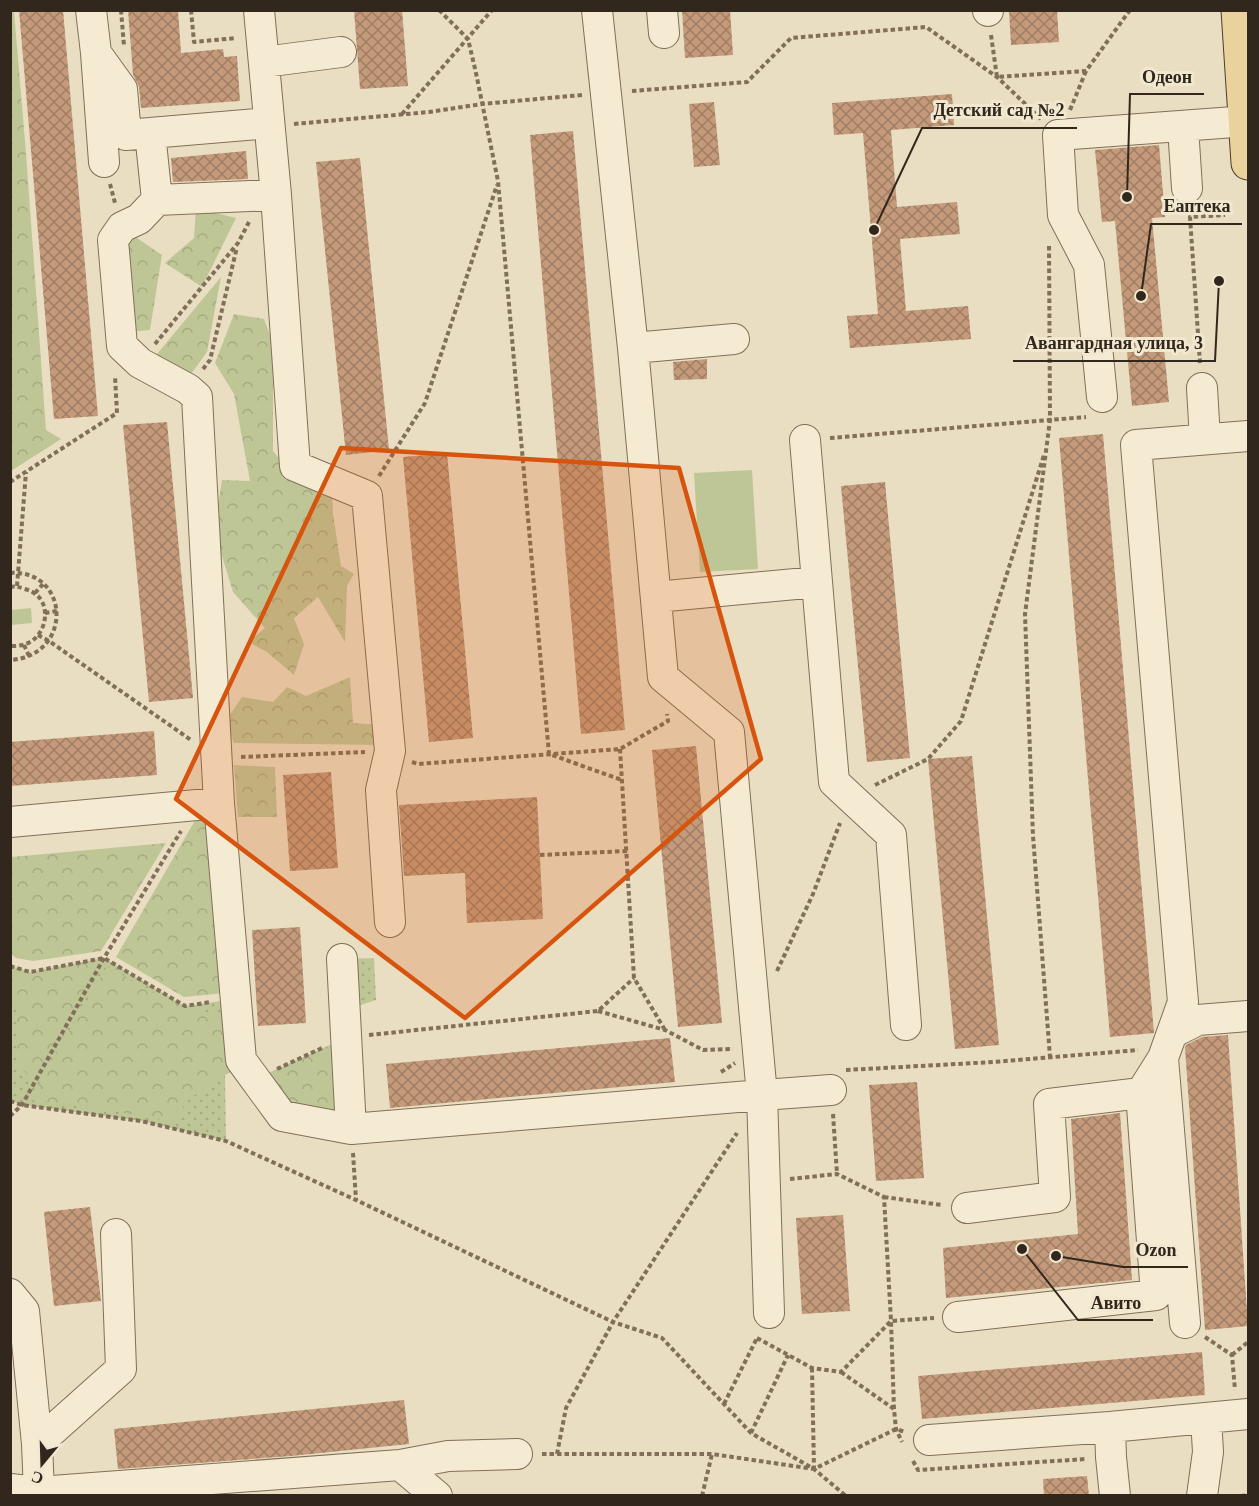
<svg xmlns="http://www.w3.org/2000/svg" width="1259" height="1506" font-family="Georgia,serif">
	<style>
		.grass { fill: url(#grass-dots) }
		.forest { fill: url(#forest-crowns) }
		.pitch { fill: #bfc696 }
		.building { fill: url(#building-cross-hatch) }
		.lines { fill: none; stroke-linecap: round; stroke-linejoin: round }
		.minor-casing { stroke: #816f5a; stroke-width: 32 }
		.major-casing { stroke: #4e3e2e; stroke-width: 35 }
		.path { stroke: #816f5a; stroke-width: 4; stroke-dasharray: 4.5 3; stroke-linecap: butt }
		.minor { stroke: #f5ebd3; stroke-width: 30 }
		.major { stroke: #e9d29c; stroke-width: 33 }
		.marked { fill: #d6540e; fill-opacity: 0.2; stroke: #d6540e; stroke-width: 4.5; stroke-linejoin: round }
		.leader { fill: none; stroke: #32271d; stroke-width: 2 }
		.callout-dot { fill: #32271d; stroke: #f1e8d0; stroke-width: 2 }
		.callout-label { font-size: 18px; text-anchor: middle; font-weight: bold; fill: #32271d; stroke: #f1e8d0; stroke-width: 6; stroke-linejoin: round; paint-order: stroke }
	</style>
	<defs>
		<pattern id="grass-dots" width="8" height="8" patternUnits="userSpaceOnUse" patternTransform="scale(1.5)"><rect width="8" height="8" fill="#bfc696"/><path d="M2 2h.1M6 6h.1" fill="none" stroke="#a5aa81" stroke-width="1.8" stroke-linecap="round"/></pattern>
		<pattern id="forest-crowns" width="20" height="18" patternUnits="userSpaceOnUse" patternTransform="scale(1.5)"><rect width="20" height="18" fill="#bfc696"/><path d="M2 6a3 3 0 1 1 6 0M12 15a3 3 0 1 1 6 0" fill="none" stroke="#a5aa81"/></pattern>
		<pattern id="building-cross-hatch" width="8" height="8" patternUnits="userSpaceOnUse" patternTransform="scale(1.5)"><rect width="8" height="8" fill="#c49a7a"/><path d="M0 0l8 8M0 8l8-8" fill="none" stroke="#a07e63"/></pattern>
	</defs>
	<rect width="100%" height="100%" fill="#e9dec1"/>
	<path class="grass" d="M104,958L185,1006L236,999L240,1068L225,1075L226,1141L141,1121L22,1105L11,1101V966L30,972Z
		M374,958L376,1000L345,1010L342,959Z"/>
	<path class="forest" d="M14,11L26,153L46,430L61,439L11,471L10,11Z
		M196,208L236,218L202,287L165,263L194,238Z
		M128,232L162,255L150,330L129,332L120,249Z
		M221,277L207,352L186,381L152,360Z
		M234,314L264,319L280,362L273,384V451L289,470L332,489L333,514L341,566L354,574L347,586L345,642L318,597L294,618L304,644L294,675L267,652L248,642L265,628L233,592L214,530L222,480L250,481L234,394L215,363Z
		M350,677L353,723L381,725L383,745L234,743L225,722L242,697L273,702L287,687L306,696Z
		M234,765L275,767L277,817H238Z
		M197,817L213,819L226,993L184,997L116,957Z
		M166,843L101,951L33,961L16,958L11,954L10,927L12,924L10,923L11,857Z
		M104,958L35,1082L16,1063L17,1005L11,1003V966L30,972Z
		M107,966L184,1010H195L238,1021L240,1068L219,1076L186,1102L174,1123L140,1115L30,1100Z
		M347,1037L351,1129L282,1116L255,1079Z"/>
	<path class="pitch" d="M752,470L758,569L700,572L694,473Z
		M31,608L32,623L11,625V610Z"/>
	<path class="building" d="M19,10H63L98,416L54,419Z
		M128,10H178L181,53L223,49L224,57L237,56L240,101L141,108L139,87L133,75Z
		M354,10H402L408,86L360,89Z
		M682,10H730L733,55L685,58Z
		M1009,10H1057L1059,42L1011,45Z
		M952,94L954,125L891,130L897,207L957,202L960,234L900,239L906,311L968,306L971,339L850,348L847,316L878,314L863,133L834,135L832,103Z
		M714,102L720,165L694,167L689,104Z
		M573,131L625,730L581,734L530,135Z
		M1159,145L1165,217L1152,218L1169,402L1132,406L1115,221L1102,222L1095,150Z
		M246,151L248,179L173,182L171,158Z
		M360,158L389,450L346,455L316,162Z
		M707,359V379L674,380L673,362Z
		M167,422L193,698L149,702L123,425Z
		M1103,434L1154,1033L1110,1037L1059,438Z
		M447,453L473,738L429,742L403,457Z
		M885,482L910,758L867,762L841,486Z
		M154,731L157,775L10,786V742Z
		M696,746L722,1023L678,1027L652,750Z
		M972,756L999,1045L955,1049L928,759Z
		M331,772L338,868L290,871L283,775Z
		M537,797L543,919L467,923L465,873L404,876L399,805Z
		M300,927L306,1023L258,1026L252,930Z
		M1228,1035L1248,1326L1205,1330L1185,1048L1186,1045L1202,1037Z
		M670,1038L675,1082L390,1108L386,1064Z
		M917,1082L924,1178L876,1181L869,1085Z
		M1120,1113L1132,1280L946,1298L943,1248L1078,1234L1071,1119Z
		M90,1207L101,1301L54,1306L44,1212Z
		M843,1215L850,1311L802,1314L796,1218Z
		M1202,1352L1205,1395L922,1419L918,1376Z
		M404,1400L409,1444L291,1456L118,1469L114,1429Z
		M1087,1476L1089,1496H1044L1043,1479Z"/>
	<g class="lines">
		<g class="minor-casing">
			<path id="minor" d="M91,10L96,53L122,89L126,135L150,133L157,200
				M259,10L276,195L295,466L367,496L390,751L381,790L390,922
				M662,10L664,33
				M988,10V11
				M96,53L104,162
				M264,62L341,52
				M1183,127L1187,188
				M150,133L269,123
				M276,195L157,200L139,219L122,227L113,240L122,346L140,363L188,389L197,397L219,803L241,1060L282,1116L351,1129L762,1095L729,732L663,677L633,348L597,10
				M633,348L734,339
				M1202,388L1205,439
				M1102,397L1089,265L1063,215L1058,135L1248,121
				M805,440L817,582
				M656,597L817,582L834,782L891,835L906,1025
				M10,822L219,803
				M342,959L351,1129
				M1172,1033L1198,1020L1248,1016
				M967,1208L1055,1197L1049,1104L1141,1093
				M10,1294L24,1311L37,1444L39,1492L10,1489
				M769,1313L762,1095L831,1090
				M958,1317L1156,1295L1141,1093L1163,1058
				M1185,1323L1163,1058L1183,1002L1136,445L1248,436
				M1110,1427L1111,1457L1115,1496
				M929,1440L1110,1427L1248,1414
				M37,1444L121,1369L116,1234
				M400,1465L448,1456L517,1454
				M39,1496V1492L400,1465L437,1496
				M1202,1496L1208,1452L1206,1418"/>
		</g>
		<g class="major-casing">
			<path id="major" d="M1238,10L1248,163"/>
		</g>
		<path class="path" d="M121,10L124,46
			M191,10L194,42L236,38
			M439,10L468,39L476,73L498,181L549,754L622,780
			M991,35L997,77L1086,71L1130,10
			M632,91L747,82L791,38L926,27L997,77L1041,119
			M1070,110L1086,71
			M402,114L492,10
			M294,124L429,112L482,104L582,95
			M110,184L115,203
			M1049,246L1050,420L1025,614L1033,836L1050,1057
			M155,344L238,243L249,222
			M1200,363L1190,217L1225,215
			M203,369L210,360L237,247
			M830,438L1086,417
			M379,476L425,403L497,185
			M10,482L117,413L115,376
			M10,573C70,569 74,656 10,660
			M17,586L26,472
			M10,587C16,586 19,587 25,589C28,590 31,591 34,593C53,605 46,638 25,644C21,646 15,646 10,646
			M35,593L44,583
			M45,613L57,611
			M38,635L49,641L191,740
			M24,645L29,656
			M620,749L634,978L665,1030
			M241,757L365,752
			M412,762L418,764L620,749L668,721L667,714
			M875,785L928,759L961,721L1044,455
			M540,855L627,851
			M10,966L30,972L104,958L185,1006L211,1002
			M777,971L813,894L840,823
			M598,1011L665,1030L703,1050L733,1049
			M369,1035L598,1011L634,978
			M277,1069L322,1048
			M846,1070L994,1062L1138,1050
			M721,1072L735,1063
			M10,1101L22,1105L141,1121L226,1141L356,1200L613,1322L662,1338L751,1433L814,1469L846,1496
			M833,1114L837,1174
			M10,1116L22,1105L104,958L181,831
			M353,1153L356,1200
			M790,1179L837,1174L884,1197L891,1321L894,1409L896,1429L902,1442
			M884,1197L942,1205
			M1205,1337L1232,1355L1235,1390
			M757,1338L812,1368L841,1372L891,1321L934,1318
			M1232,1355L1248,1342
			M812,1368L814,1469
			M841,1372L894,1409
			M724,1404L757,1338
			M751,1433L788,1355
			M542,1454H712L814,1469L896,1429L905,1432
			M557,1454L566,1408L613,1322L737,1133
			M913,1461L918,1470L1086,1459
			M702,1496L712,1454
			M1241,1496L1248,1495"/>
		<use href="#minor" class="minor"/>
		<use href="#major" class="major"/>
	</g>
	<path class="marked" d="M341,448L679,468L761,759L465,1018L176,799Z"/>
	<path class="leader" d="M1127 197L1130 94H1204M874 230L922 128H1077M1141 296L1151 224H1242M1219 281L1215 361H1013M1056 1256L1123 1267H1188M1022 1249L1078 1320H1153"/>
	<g class="callout-dot">
		<circle cx="1127" cy="197" r="6"/>
		<circle cx="874" cy="230" r="6"/>
		<circle cx="1141" cy="296" r="6"/>
		<circle cx="1219" cy="281" r="6"/>
		<circle cx="1056" cy="1256" r="6"/>
		<circle cx="1022" cy="1249" r="6"/>
	</g>
	<g class="callout-label">
		<text x="1167" y="83">Одеон</text>
		<text x="999" y="116">Детский сад №2</text>
		<text x="1197" y="212">Еаптека</text>
		<text x="1114" y="349">Авангардная улица, 3</text>
		<text x="1156" y="1256">Ozon</text>
		<text x="1116" y="1309">Авито</text>
	</g>
	<rect width="1259" height="1506" fill="none" stroke="#32271d" stroke-width="24"/>
	<g transform="translate(42 1464) rotate(199)" stroke="#f1e8d0" stroke-width="4.5" paint-order="stroke">
	<path d="M0-4.5L10 22L0 15L-10 22Z" fill="#32271d"/>
	<text y="-9" font-size="16" font-weight="bold" text-anchor="middle" fill="#32271d">С</text>
	</g>
</svg>
